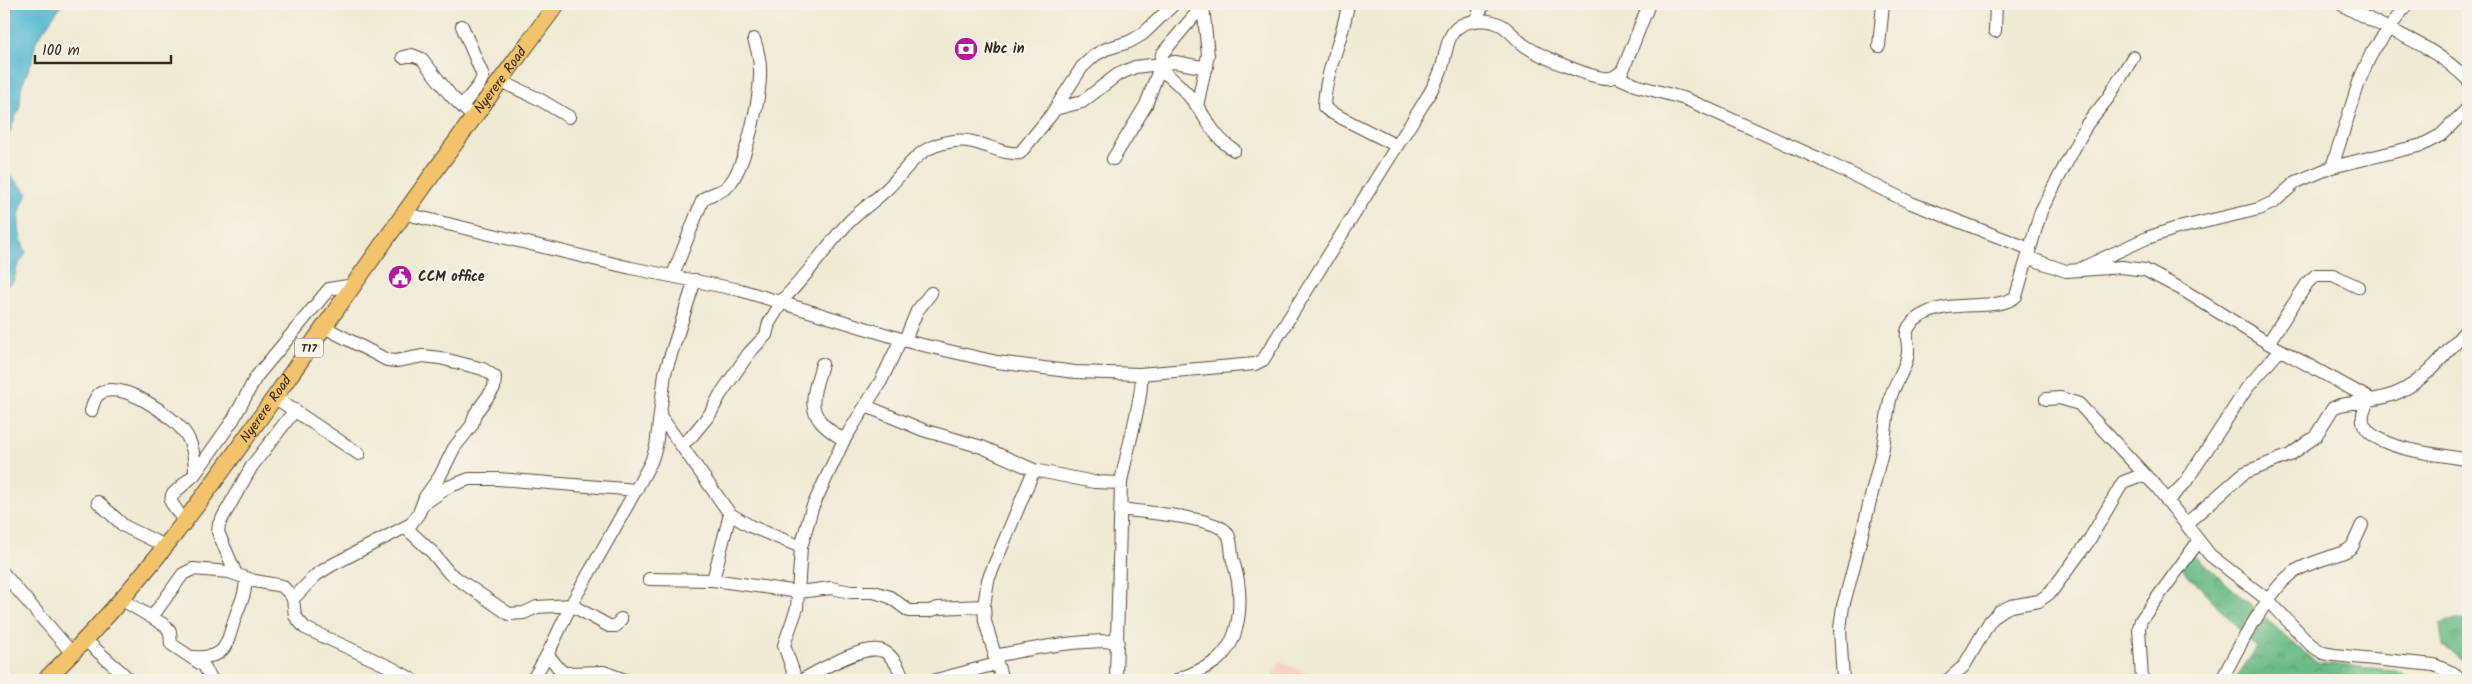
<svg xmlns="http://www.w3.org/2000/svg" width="2472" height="684" font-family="Kalam,sans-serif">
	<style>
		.built { fill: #f6d2c5 }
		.forest { fill: url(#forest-crowns); stroke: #527252 }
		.water { fill: #53b8d1; stroke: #477178 }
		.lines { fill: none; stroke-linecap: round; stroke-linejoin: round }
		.minor-casing { stroke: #564739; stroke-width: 14 }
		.major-casing { stroke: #564739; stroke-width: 18 }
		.minor { stroke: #fff; stroke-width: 12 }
		.major { stroke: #f2c36a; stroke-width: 16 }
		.labels { text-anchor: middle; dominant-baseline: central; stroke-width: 5; stroke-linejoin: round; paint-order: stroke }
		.shield { fill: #f7f3e8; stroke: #73665b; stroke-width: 1 }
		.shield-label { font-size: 12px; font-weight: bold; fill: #3b2a1e }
		.poi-label { font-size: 14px; font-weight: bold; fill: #3b2a1e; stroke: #f7f3e8; text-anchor: start }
		.street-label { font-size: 14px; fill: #3b2a1e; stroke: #f7f3e8 }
	</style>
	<defs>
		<pattern id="forest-crowns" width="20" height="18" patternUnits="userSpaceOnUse" patternTransform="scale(1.25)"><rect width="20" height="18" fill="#6abb86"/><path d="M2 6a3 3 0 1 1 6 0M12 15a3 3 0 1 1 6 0" fill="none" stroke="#58986d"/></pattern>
	</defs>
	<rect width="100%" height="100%" fill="#f7f3e8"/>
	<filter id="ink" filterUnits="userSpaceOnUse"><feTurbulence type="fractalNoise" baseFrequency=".02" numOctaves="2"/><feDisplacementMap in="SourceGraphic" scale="10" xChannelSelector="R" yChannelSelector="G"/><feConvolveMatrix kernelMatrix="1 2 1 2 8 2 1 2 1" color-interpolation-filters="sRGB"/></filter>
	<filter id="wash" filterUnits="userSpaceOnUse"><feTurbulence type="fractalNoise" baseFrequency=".0096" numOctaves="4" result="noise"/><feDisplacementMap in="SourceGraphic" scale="20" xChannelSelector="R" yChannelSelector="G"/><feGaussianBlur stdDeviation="1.12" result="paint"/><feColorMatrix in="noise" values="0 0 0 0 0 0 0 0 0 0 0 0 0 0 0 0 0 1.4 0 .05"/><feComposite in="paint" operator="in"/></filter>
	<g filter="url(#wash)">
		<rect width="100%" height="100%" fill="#efead4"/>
		<path class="built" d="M1280,662L1323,680H1270Z"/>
		<path class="forest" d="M2190,551L2316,663L2394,670L2414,680H2234L2257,648L2179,565Z
			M2452,620H2468V664L2443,646L2440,624Z"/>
		<path class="water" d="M4,4H62L36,41L32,61L21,87L20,106L4,147Z
			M4,170L28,193C15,215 17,230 26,253L17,267L14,281L4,287Z"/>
	</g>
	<g filter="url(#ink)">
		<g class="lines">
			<g class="minor-casing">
				<path id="minor" d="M1348,4C1343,40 1325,70 1324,107L1330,112L1397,146
					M2341,4C2386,31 2429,41 2468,80
					M1475,20L1484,4
					M1995,31L1996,4
					M1879,46L1883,4
					M403,57L412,55L422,59L451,96L473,117
					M1158,68C1173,78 1186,91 1197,106C1209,123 1216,139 1234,150
					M1615,76L1638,86L1686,99L1822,160L1911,203L2030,249
					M500,81L539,99L569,117
					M462,106L479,85L483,76L462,26
					M1197,106L1208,55L1203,6
					M1055,109L1082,102L1117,75L1135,67L1175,62L1207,68
					M1113,159L1146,105L1157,75L1162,54L1204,4
					M2332,167L2360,79L2372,52L2407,4
					M402,213L631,268L740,290L914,343L997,362L1075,372L1140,374C1147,385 1123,464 1121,483L1116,680
					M2029,258L2066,271L2122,267L2145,270L2183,290L2268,343L2370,399C2334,449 2441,453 2468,460
					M2080,269L2147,238L2174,229L2259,209L2274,202L2296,182L2332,167L2422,145L2441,135L2468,108
					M673,275L702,201C709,192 721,194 728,186C746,167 761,95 760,69C760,58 757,48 754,39
					M780,302C806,278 824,249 847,224C860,210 875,201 888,188C911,165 917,146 954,141C978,137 1000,156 1020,153L1051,115L1082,67L1095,55L1106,49L1129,42L1143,34L1174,4
					M905,340L917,311L931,293
					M2268,343L2308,282L2316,275H2333L2358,287
					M822,364C810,404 805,416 844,440
					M1140,374L1255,364L1263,360L1425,101C1431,91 1437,81 1441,70C1446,57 1446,37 1457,28C1468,19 1489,18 1501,25C1510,30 1516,39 1524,45C1538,55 1593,80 1610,78C1615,77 1619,74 1623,70L1649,4
					M274,397L359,454
					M2046,399L2060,398L2079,404L2148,478
					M866,406L923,430L982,447L1034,470L1094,482L1121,483
					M91,411C93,405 94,398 99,394C120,378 173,416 185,433C193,444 195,460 195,474
					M661,417L730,514L750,526L801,547
					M681,445L691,437L710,414L720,395L749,353L766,335L769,323L782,302
					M2167,501L2185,483L2247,388L2280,350
					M98,502L124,526L165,546
					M425,503L448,487L469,479H498L637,490
					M1121,509C1147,513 1202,516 1223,529C1233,536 1230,550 1233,561C1243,591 1244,639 1216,661C1205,669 1190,674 1178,680
					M184,521L171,502L172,495L195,474L233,420L256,377L329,289L354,285
					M2186,524L2244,473L2290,455L2305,444L2315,437L2333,408L2340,405C2358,402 2380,400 2397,393C2426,381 2448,350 2468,328
					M406,528L432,552L449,573L509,614L524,613L537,607L571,605L609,626H616L621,619
					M4,574L71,652
					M236,574L218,532L219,524L252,466L295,410
					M649,579L713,580L799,592L831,588L851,592H874L890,597L909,611H929L938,608L984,606
					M713,580L730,514
					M121,599L166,626L170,632L171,644L204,666L212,680
					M293,599L316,575L332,565L411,524L419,513L425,497L440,476L454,448L472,425L475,414L494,388L495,377L483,369L440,358L423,356L396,361L387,360L324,327
					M152,617L183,574L193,569L229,572L255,581L282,586L290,594L293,599L295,616L305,628L392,668L413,680
					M84,639L130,680
					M548,655L561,671L566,673L604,672L625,680
					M994,656C1036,648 1075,640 1118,641
					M194,657C228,659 226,644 235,618C241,600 245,598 246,578
					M532,680C552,652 562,619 580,589C604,547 628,505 651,462L656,447L665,373L695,280
					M796,680L784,645L797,608L801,547L812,508L844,440L881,381L901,339
					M802,680C819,671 867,641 885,652C895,658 899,670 905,680
					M936,680L996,664
					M1002,680L985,621L984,606L988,580L1034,470
					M1843,680L1840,629L1843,606C1858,555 1869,503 1882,452C1886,434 1886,414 1891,396C1895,383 1904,371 1907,358C1912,341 1899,334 1915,320C1945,295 1996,314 2016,296L2041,211L2087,124L2108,98L2133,57
					M1948,680L1964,666L1990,621L2000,611L2011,606L2039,601L2051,592L2088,542L2123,482L2139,476L2148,478L2156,486L2210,555L2269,601L2311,645L2323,653L2334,655L2434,665L2453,673L2460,680
					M2142,680L2139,628L2141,620L2198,542
					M2222,680C2234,654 2268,593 2289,576C2304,563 2328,559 2346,551L2352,547L2362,525"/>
			</g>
			<g class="major-casing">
				<g id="major">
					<path id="s1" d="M45,680C148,582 229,462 310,347C391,231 473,117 557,4"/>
				</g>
			</g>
			<use href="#minor" class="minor"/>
			<use href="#major" class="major"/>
		</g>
	</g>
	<defs>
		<g id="bank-disc" transform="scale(1.25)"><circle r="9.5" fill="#b5179e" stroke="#f7f3e8"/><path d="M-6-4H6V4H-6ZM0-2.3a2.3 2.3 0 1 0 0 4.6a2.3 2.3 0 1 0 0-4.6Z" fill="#fff"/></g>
		<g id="civic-disc" transform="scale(1.25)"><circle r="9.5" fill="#b5179e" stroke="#f7f3e8"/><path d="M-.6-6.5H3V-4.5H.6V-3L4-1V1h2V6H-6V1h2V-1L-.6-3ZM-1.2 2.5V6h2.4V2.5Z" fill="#fff"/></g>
	</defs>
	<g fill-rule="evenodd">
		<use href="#bank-disc" x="966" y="49"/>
		<use href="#civic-disc" x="400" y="277"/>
	</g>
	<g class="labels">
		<rect class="shield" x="295" y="338.5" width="28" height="19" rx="4"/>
		<g class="shield-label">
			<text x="309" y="348">T17</text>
		</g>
		<g class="poi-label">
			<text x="984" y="49">Nbc in</text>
			<text x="418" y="277">CCM office</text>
		</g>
		<g class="street-label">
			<text stroke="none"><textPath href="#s1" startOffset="754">Nyerere Road</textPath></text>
			<text stroke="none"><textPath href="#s1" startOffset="350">Nyerere Road</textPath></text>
		</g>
	</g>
	<rect width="2472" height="684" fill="none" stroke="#f7f3e8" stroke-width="20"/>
	<path d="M35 55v8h136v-8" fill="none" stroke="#3b2a1e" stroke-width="2.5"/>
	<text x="42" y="55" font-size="15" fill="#3b2a1e" stroke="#f7f3e8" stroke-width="4" paint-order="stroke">100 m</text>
</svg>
